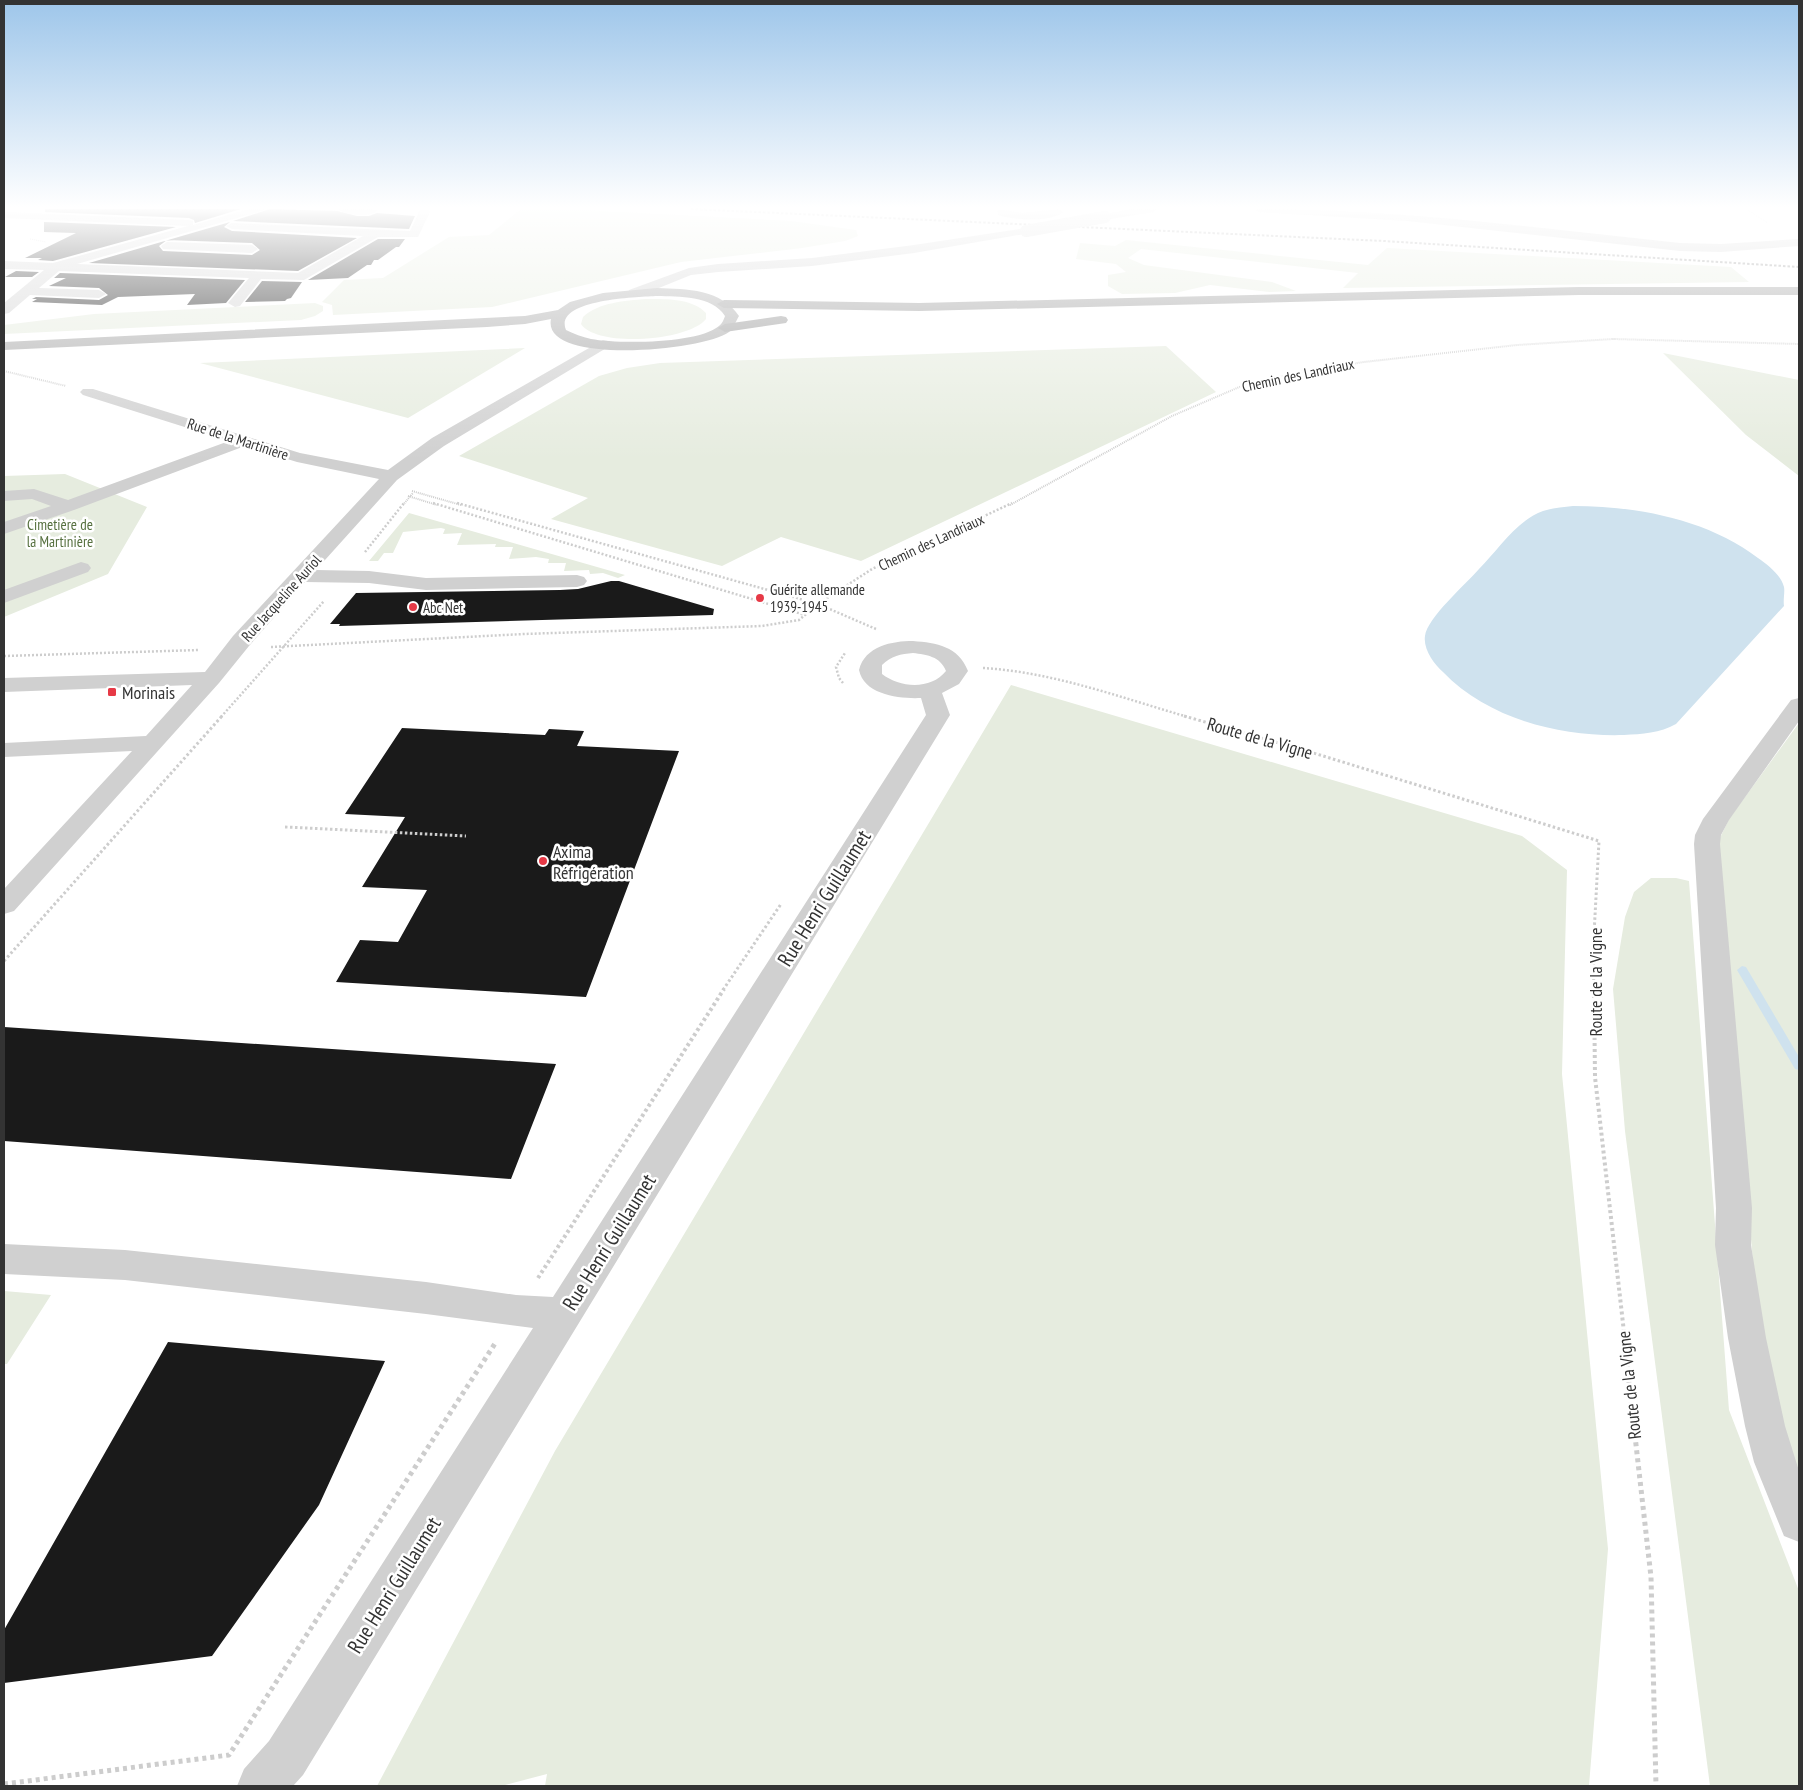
<svg xmlns="http://www.w3.org/2000/svg" width="1803" height="1790" font-family="'PT Sans Narrow',sans-serif">
	<style>
		.green { fill: #e6ecdf }
		.water { fill: #cfe2ee }
		.lines { fill: none; stroke-linecap: round; stroke-linejoin: round }
		.stream { fill: #cfe2ee; fill-rule: evenodd }
		.building { fill: #1a1a1a; fill-rule: evenodd }
		.path-far5 { stroke: #cdcdcd; stroke-width: 1; stroke-dasharray: 1 1; stroke-linecap: butt }
		.path-far4 { stroke: #cdcdcd; stroke-width: 2; stroke-dasharray: 1 1; stroke-linecap: butt }
		.path-far3 { stroke: #cdcdcd; stroke-width: 2.5; stroke-dasharray: 2 2; stroke-linecap: butt }
		.path-far2 { stroke: #cdcdcd; stroke-width: 3; stroke-dasharray: 2.5 2.5; stroke-linecap: butt }
		.path-far1 { stroke: #cdcdcd; stroke-width: 4; stroke-dasharray: 3 3; stroke-linecap: butt }
		.path { stroke: #cdcdcd; stroke-width: 5; stroke-dasharray: 4 4; stroke-linecap: butt }
		.minor { fill: #d0d0d0; fill-rule: evenodd }
		.major { fill: #ababab; fill-rule: evenodd }
		.highway { fill: #9a9a9a; fill-rule: evenodd }
		.rail { stroke: #888; stroke-width: 2; stroke-dasharray: 2.5 2; stroke-linecap: butt }
		.minor-bridge { stroke: #d0d0d0; stroke-width: 12 }
		.poi-dot { fill: #e63946; stroke: #fff; stroke-width: 2 }
		.labels { text-anchor: middle; dominant-baseline: central; stroke-width: 5; stroke-linejoin: round; paint-order: stroke }
		.far-street-label { font-size: 15px; fill: #333; stroke: #fff }
		.far-park-label { font-size: 15px; fill: #56703f; stroke: #fff }
		.far-poi-label { font-size: 15px; fill: #333; stroke: #fff; text-anchor: start }
		.poi-label { font-size: 18px; fill: #333; stroke: #fff; text-anchor: start }
		.street-label { font-size: 18px; fill: #333; stroke: #fff }
		.near-street-label { font-size: 21px; fill: #333; stroke: #fff }
	</style>
	<rect width="100%" height="100%" fill="#fff"/>
	<path class="green" d="M521,209H566L791,221L856,230L858,236L845,241L802,248L681,262L492,307L333,315L332,305L322,302L344,280L383,278L449,237L489,235Z
		M1126,240L1368,265L1387,248L1731,267L1749,282L1343,288L1358,273L1141,249L1128,258L1144,265L1272,282L1296,291L1269,292L1210,285L1175,293L1122,294L1108,286V275L1126,272L1116,264L1076,259L1080,243L1115,246Z
		M646,299C665,299 692,298 706,313V319C689,341 597,348 581,324L583,317C599,302 625,301 646,299Z
		M315,303L323,306V311L315,316L301,320L4,334V325L94,314Z
		M1166,346L1216,392L861,561L781,537L722,566L551,519L588,498L459,456L599,376L627,368L660,363Z
		M525,348L408,418L200,363Z
		M1663,353L1799,380V476L1746,435Z
		M65,474L147,507L108,574L4,617V476Z
		M409,513L625,575L618,578L603,573L590,574L589,570L564,571L566,563H548L549,559L536,557L509,559L513,547H495L496,544L457,545L462,533L443,534L445,529L441,528L403,532L393,553H384L378,561H369Z
		M1011,685L1522,836L1567,870L1562,1074L1608,1549L1589,1786H545L547,1774L501,1786H377L555,1451Z
		M1799,723V1485L1780,1428L1757,1309L1717,844L1729,819Z
		M1651,878H1676L1689,881L1729,1410L1799,1591V1786H1710L1625,1131L1613,989L1625,917L1634,892Z
		M4,1291L51,1295L7,1364H4Z"/>
	<path class="water" d="M1573,506C1636,506 1707,519 1758,558C1768,565 1781,575 1784,587C1785,592 1783,600 1784,606L1676,724C1660,733 1642,734 1624,735C1561,737 1488,719 1443,672C1434,664 1423,649 1425,636C1427,618 1466,584 1479,569C1498,550 1517,520 1543,511C1553,508 1563,507 1573,506Z"/>
	<g class="lines">
		<path class="stream" d="M1742,966L1746,967L1799,1057V1070L1795,1069L1737,970Z"/>
	</g>
	<path class="building" d="M45,209H241L195,223L194,220L189,218L45,212Z
		M270,209L337,211L357,216H369L377,213L415,216L409,229L233,221Z
		M44,222L176,227L53,261L38,260L42,258H25L76,233L44,232Z
		M230,222L224,227L232,231L357,238L298,271L89,263ZM167,240L252,243L260,250L252,255L163,251L159,246Z
		M378,239H405L399,247H396L378,260H374L371,265H367L348,278L308,280Z
		M16,271L39,272L32,277H5Z
		M60,273L245,280L226,303L187,305L195,294L118,297L102,305L32,302L37,299H32L36,297L99,300L108,295L99,288L49,286L66,278H54Z
		M262,281L302,282L291,298L287,299L285,301L245,302Z
		M611,581H619L714,609L713,615L339,626L340,624H330L356,593L560,590L578,589Z
		M402,728L545,735L549,729L584,731L577,746L679,751L586,997L336,982L360,940L398,942L427,890L362,887L405,817L345,814Z
		M4,1027L556,1064L511,1179L4,1141Z
		M168,1342L385,1361L319,1505L212,1656L4,1683V1630Z"/>
	<g class="lines">
		<path class="path-far5" d="M1746,209L1768,223
			M30,239L46,242
			M1612,339H1616"/>
		<path class="path-far4" d="M4,371L66,386
			M412,491L461,505
			M408,496L437,505
			M403,505L413,493
			M1010,505L1172,416L1244,385L1306,371L1364,362L1517,345L1613,339L1799,344"/>
		<path class="path-far3" d="M433,503L805,615
			M457,503L818,604L876,629
			M365,552L404,503
			M271,647L524,634L762,626L799,620L818,604L872,569L1012,503
			M4,656L199,650
			M983,668C1053,672 1122,698 1188,717
			M843,683L839,678L836,667L845,653
			M221,717L324,601"/>
		<path class="path-far2" d="M1184,716L1307,751L1599,841L1593,953L1594,990
			M285,827L466,836
			M4,961L222,716
			M723,990L781,904"/>
		<path class="path-far1" d="M1594,989L1595,1077L1625,1341
			M538,1278L724,989"/>
		<path class="path" d="M1624,1339L1651,1577L1656,1786
			M4,1784L229,1755L496,1342"/>
		<path class="minor" d="M249,209H268L77,264L298,273L363,236L232,229L226,226L232,223L410,231L420,210L427,209L430,212L418,237H378L304,280L261,279L240,306L235,307L228,303L249,278L59,271L39,288L99,290L106,294L99,298L30,295L9,313L4,314V303L44,270L4,269V261L53,263L188,226L4,218V212L189,220L193,221V225Z
			M337,209H375L377,211C370,217 344,215 337,209Z
			M997,209L1022,213L1060,209L1063,212C1051,223 1013,220 998,215Z
			M1131,209H1158L1153,212L1105,220L1099,217L1105,214Z
			M1254,209C1397,209 1538,228 1680,243L1721,244L1799,239V246L1721,252L1680,251L1407,221L1259,212Z
			M1026,228L1030,229L1032,231L1030,233L914,253L812,266L718,272L691,275L639,296L634,297L628,293L629,290L689,268L718,264L812,258L914,245Z
			M167,242L252,245L258,249L252,253L163,249L161,246Z
			M603,340L608,341L610,344L608,347L444,446L397,480L316,570L369,571L426,578L577,575L584,577L587,581L584,585L577,587L426,590L369,583L305,582L249,646L219,683L14,911L4,914V889L132,751L4,757V743L146,736L192,685L4,692V678L205,672L233,636L379,479L297,462L245,446L74,510L4,534V522L51,506L32,499L4,501V491L34,489L68,500L229,441L83,395L80,392L83,389H93L300,453L388,470L432,438Z
			M81,562L88,564L91,568L88,572L4,603V590Z
			M913,641C937,643 958,646 968,671L959,684L942,693L950,715L303,1775L293,1786H237L244,1769L269,1741L533,1328L426,1314L125,1280L4,1274V1244L125,1250L426,1282L516,1295L553,1297L926,715L921,698C900,699 864,695 859,670C865,646 892,641 913,641ZM913,653C927,655 940,656 946,671C931,690 900,688 882,674V665C891,656 901,654 913,653Z
			M1799,698V721L1729,820L1721,835L1720,844L1752,1208L1751,1245L1766,1338L1785,1426L1799,1471V1542L1784,1536L1754,1462L1745,1426L1728,1338L1715,1245L1716,1208L1694,844L1695,835L1703,819L1791,700Z"/>
		<path class="major" d="M657,288C687,289 721,289 739,316C736,321 733,329 729,332C704,351 541,366 551,319L525,324L487,327L4,350V342L525,316L558,310L570,302L603,293ZM657,296C679,297 712,295 725,316C724,319 722,324 719,326C698,344 618,344 591,339C582,337 574,334 566,330C553,299 639,297 657,296Z"/>
		<path class="highway" d="M1579,287H1799V295H1579L919,311L724,308L717,304L724,300L919,303Z
			M781,316L786,317L788,320L786,323L725,332L718,328L725,324Z"/>
		<path class="rail" d="M691,209L1384,241L1799,267"/>
		<path class="minor-bridge" d="M1026,231L1105,217"/>
	</g>
	<linearGradient id="sky" x2="0" y2="1"><stop stop-color="#9ec6ea"/><stop offset="0.45" stop-color="#fff"/><stop offset="1" stop-color="#fff" stop-opacity="0"/></linearGradient>
	<rect width="1803" height="460" fill="url(#sky)"/>
	<g class="poi-dot">
		<circle cx="760" cy="598" r="5"/>
		<circle cx="413" cy="607" r="5"/>
		<rect x="107" y="687" width="10" height="10" rx="2.5"/>
		<circle cx="543" cy="861" r="5"/>
	</g>
	<g class="labels">
		<g class="far-street-label">
			<text transform="translate(1298 375) rotate(-12)">Chemin des Landriaux</text>
			<text transform="translate(238 439) rotate(18)">Rue de la Martinière</text>
			<text transform="translate(931 542) rotate(-25)">Chemin des Landriaux</text>
			<text transform="translate(281 598) rotate(-48)">Rue Jacqueline Auriol</text>
		</g>
		<g class="far-park-label">
			<text x="60" y="524">Cimetière de<tspan x="60" dy="17">la Martinière</tspan></text>
		</g>
		<g class="far-poi-label">
			<text x="770" y="589">Guérite allemande<tspan x="770" dy="17">1939-1945</tspan></text>
			<text x="423" y="607">Abc Net</text>
		</g>
		<g class="poi-label">
			<text x="122" y="692">Morinais</text>
			<text x="553" y="851">Axima<tspan x="553" dy="21">Réfrigération</tspan></text>
		</g>
		<g class="street-label">
			<text transform="translate(1260 738) rotate(16)">Route de la Vigne</text>
			<text transform="translate(1595 982) rotate(-90)">Route de la Vigne</text>
			<text transform="translate(1629 1385) rotate(-96)">Route de la Vigne</text>
		</g>
		<g class="near-street-label">
			<text transform="translate(824 898) rotate(-58)">Rue Henri Guillaumet</text>
			<text transform="translate(609 1242) rotate(-58)">Rue Henri Guillaumet</text>
			<text transform="translate(394 1585) rotate(-58)">Rue Henri Guillaumet</text>
		</g>
	</g>
	<rect width="1803" height="1790" fill="none" stroke="#333333" stroke-width="10"/>
</svg>
